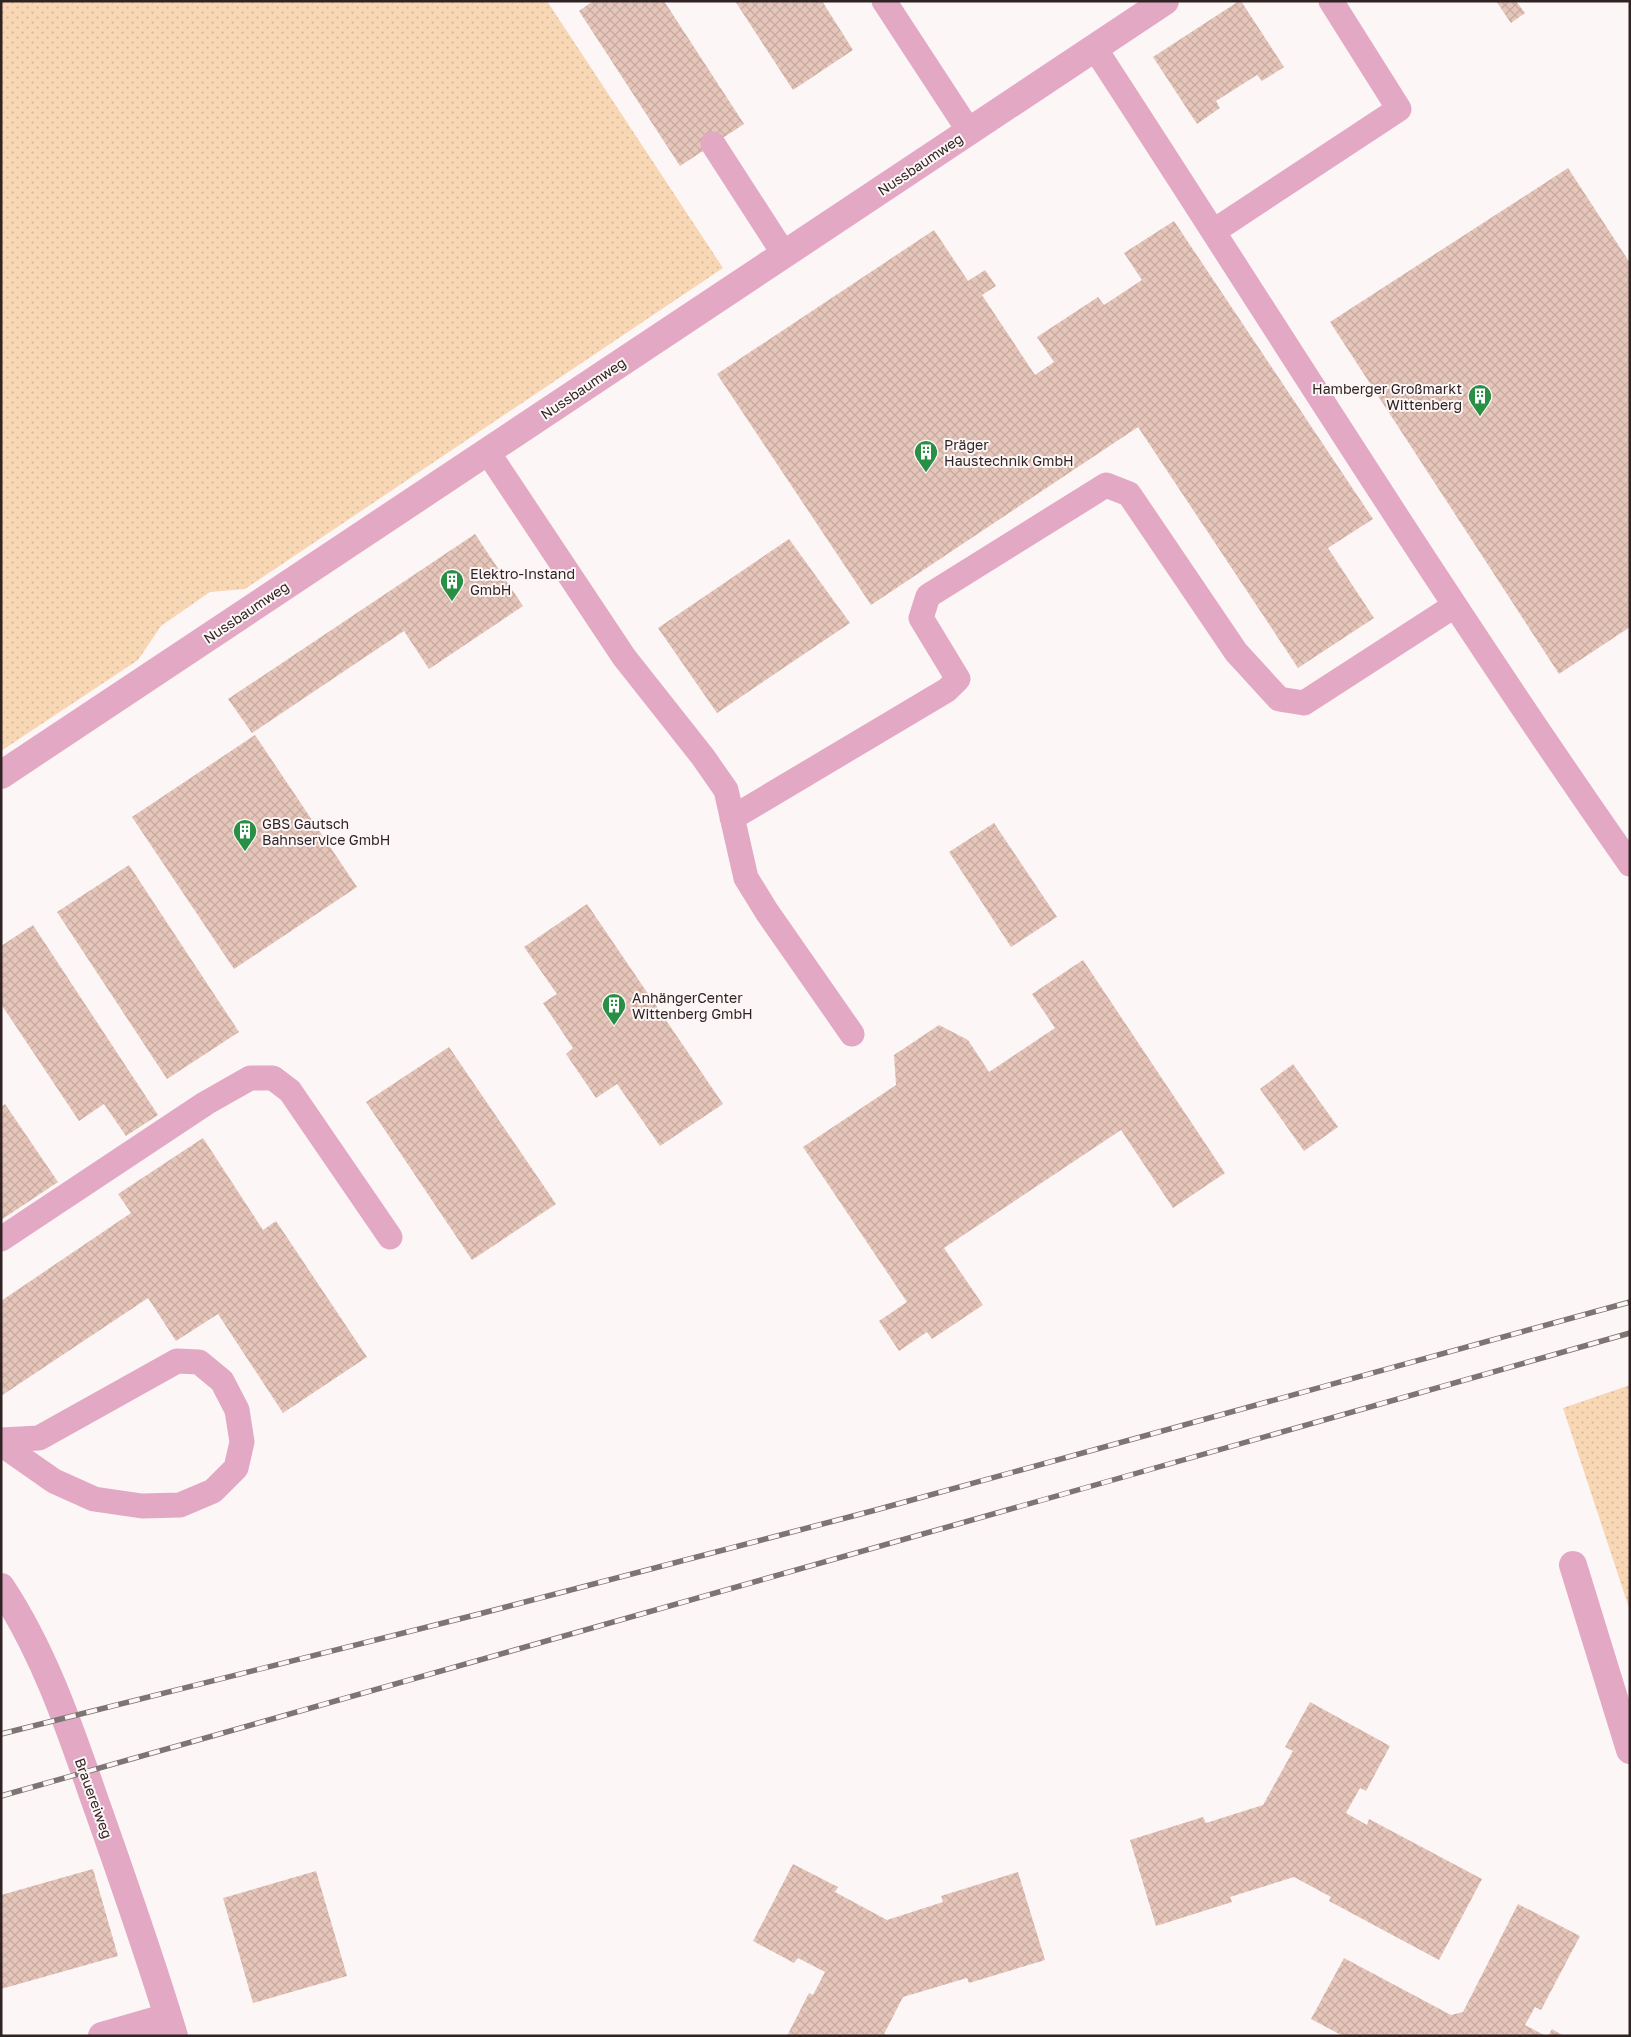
<svg xmlns="http://www.w3.org/2000/svg" width="1631" height="2037" font-family="'Golos Text',sans-serif">
	<style>
		.green { fill: url(#green-dots) }
		.building { fill: url(#building-cross-hatch) }
		.lines { fill: none; stroke-linecap: round; stroke-linejoin: round }
		.lane { stroke: #e3a8c4; stroke-width: 25 }
		.street { stroke: #e3a8c4; stroke-width: 28 }
		.rail-casing { stroke: #7e7474; stroke-width: 5.5 }
		.rail { stroke: #fdf6f6; stroke-width: 4; stroke-dasharray: 11; stroke-linecap: butt }
		.labels { text-anchor: middle; dominant-baseline: central; stroke-width: 4; stroke-linejoin: round; paint-order: stroke }
		.street-label { font-size: 14px; fill: #302323; stroke: #fdf6f6 }
		.poi-label { font-size: 14px; fill: #302323; stroke: #fdf6f6; text-anchor: start }
	</style>
	<defs>
		<pattern id="green-dots" width="8" height="8" patternUnits="userSpaceOnUse" patternTransform="scale(1.25)"><rect width="8" height="8" fill="#f8d7b5"/><path d="M2 2h.1M6 6h.1" fill="none" stroke="#d5b89b" stroke-width="1.8" stroke-linecap="round"/></pattern>
		<pattern id="building-cross-hatch" width="8" height="8" patternUnits="userSpaceOnUse" patternTransform="scale(1.25)"><rect width="8" height="8" fill="#e6c6ba"/><path d="M0 0l8 8M0 8l8-8" fill="none" stroke="#c6aaa0"/></pattern>
	</defs>
	<rect width="100%" height="100%" fill="#fdf6f6"/>
	<path class="green" d="M1,1H547L723,268L245,589L210,592L161,626L138,660L1,751Z
		M1630,1385V1611L1563,1408Z"/>
	<path class="building" d="M593,1H664L744,124L680,166L579,11Z
		M735,1H822L853,50L793,90Z
		M1239,1H1241L1284,67L1262,81L1257,75L1216,101L1220,108L1197,124L1153,57Z
		M1496,1H1516L1525,13L1511,23Z
		M1568,168L1630,263V627L1559,674L1330,322Z
		M1174,221L1373,519L1328,548L1374,618L1298,668L1138,427L871,605L717,374L934,230L968,281L985,270L996,286L982,295L1035,375L1054,362L1037,337L1098,297L1104,305L1142,280L1124,253Z
		M475,534L523,606L429,669L404,631L252,733L228,699Z
		M789,539L850,623L717,713L658,628Z
		M255,735L357,887L234,969L132,817Z
		M994,823L1057,917L1011,947L949,852Z
		M129,865L239,1032L167,1079L57,912Z
		M587,904L723,1104L660,1146L617,1084L596,1098L566,1054L573,1048L543,1003L557,994L524,947Z
		M33,925L158,1115L126,1136L104,1104L79,1121L1,1004V946Z
		M1083,960L1225,1173L1173,1208L1121,1130L944,1248L983,1305L932,1339L927,1332L899,1351L879,1321L907,1302L803,1147L896,1085L894,1055L939,1025L968,1040L989,1072L1055,1028L1032,994Z
		M449,1047L556,1204L472,1260L366,1102Z
		M1293,1064L1338,1127L1304,1151L1260,1089Z
		M5,1104L58,1182L1,1220V1107Z
		M203,1138L263,1230L276,1221L367,1357L283,1413L218,1314L176,1341L148,1298L1,1396V1301L131,1213L118,1194Z
		M1310,1702L1390,1746L1366,1791L1360,1788L1346,1813L1367,1825L1369,1819L1482,1879L1439,1960L1329,1901L1331,1897L1294,1877L1230,1897L1232,1902L1156,1926L1130,1840L1203,1817L1206,1823L1263,1805L1293,1751L1285,1747Z
		M793,1864L838,1887L835,1892L887,1920L943,1902L941,1896L1018,1872L1045,1960L969,1983L967,1978L903,1997L884,2034L888,2036H787L809,1993L813,1995L825,1972L798,1958L794,1963L753,1941Z
		M93,1869L118,1956L1,1989V1895Z
		M316,1871L347,1976L253,2003L223,1898Z
		M1518,1904L1580,1936L1541,2010L1535,2007L1525,2025L1546,2036H1343L1311,2019L1344,1958L1451,2015L1463,2012Z
		M1552,2029L1564,2036H1548Z"/>
	<g class="lines">
		<path class="lane" d="M884,1L969,131
			M1094,47C1272,320 1443,597 1630,864
			M713,144L784,254
			M1214,231L1399,109L1331,1
			M487,451L624,657L703,757L726,790L746,878L767,912L852,1034
			M732,818L947,690L958,679L921,618L928,596L1106,485L1129,494L1236,652L1279,699L1304,703L1454,606
			M1,1239L206,1103L250,1078H273L290,1091L390,1237
			M1,1440L39,1438L177,1361L199,1362L222,1381L237,1410L242,1442L236,1468L213,1491L180,1505L142,1506L94,1499L54,1481L1,1444"/>
		<path class="street" d="M1,775L1165,1
			M1573,1565L1630,1750
			M1,1587C44,1652 69,1726 94,1798C122,1877 150,1956 174,2036
			M102,2036L168,2017"/>
		<g class="rail-casing">
			<path id="rail" d="M1,1734L479,1614L872,1511L1630,1302
				M1,1796L1630,1333"/>
		</g>
		<use href="#rail" class="rail"/>
	</g>
	<defs>
		<g id="building-pin" transform="scale(1.25)"><path d="M0 17L-7.5 6A9.5 9.5 0 1 1 7.5 6Z" fill="#288f45" stroke="#fdf6f6"/><path d="M-4-6H4V6H1V3H-1V6H-4ZM-2.5-4.3h1.7v1.8h-1.7ZM.8-4.3h1.7v1.8H.8ZM-2.5-1h1.7V.8h-1.7ZM.8-1h1.7V.8H.8Z" fill="#fff"/></g>
	</defs>
	<g fill-rule="evenodd">
		<use href="#building-pin" x="1480" y="396"/>
		<use href="#building-pin" x="926" y="452"/>
		<use href="#building-pin" x="452" y="581"/>
		<use href="#building-pin" x="245" y="831"/>
		<use href="#building-pin" x="614" y="1005"/>
	</g>
	<g class="labels">
		<g class="street-label">
			<text transform="translate(920 164) rotate(-34)">Nussbaumweg</text>
			<text transform="translate(583 388) rotate(-34)">Nussbaumweg</text>
			<text transform="translate(246 612) rotate(-34)">Nussbaumweg</text>
			<text transform="translate(94 1798) rotate(70)">Brauereiweg</text>
		</g>
		<g class="poi-label">
			<text x="1462" y="388" text-anchor="end">Hamberger Großmarkt<tspan x="1462" dy="16">Wittenberg</tspan></text>
			<text x="944" y="444">Präger<tspan x="944" dy="16">Haustechnik GmbH</tspan></text>
			<text x="470" y="573">Elektro-Instand<tspan x="470" dy="16">GmbH</tspan></text>
			<text x="262" y="823">GBS Gautsch<tspan x="262" dy="16">Bahnservice GmbH</tspan></text>
			<text x="632" y="997">AnhängerCenter<tspan x="632" dy="16">Wittenberg GmbH</tspan></text>
		</g>
	</g>
	<rect width="1631" height="2037" fill="none" stroke="#302323" stroke-width="5"/>
</svg>
